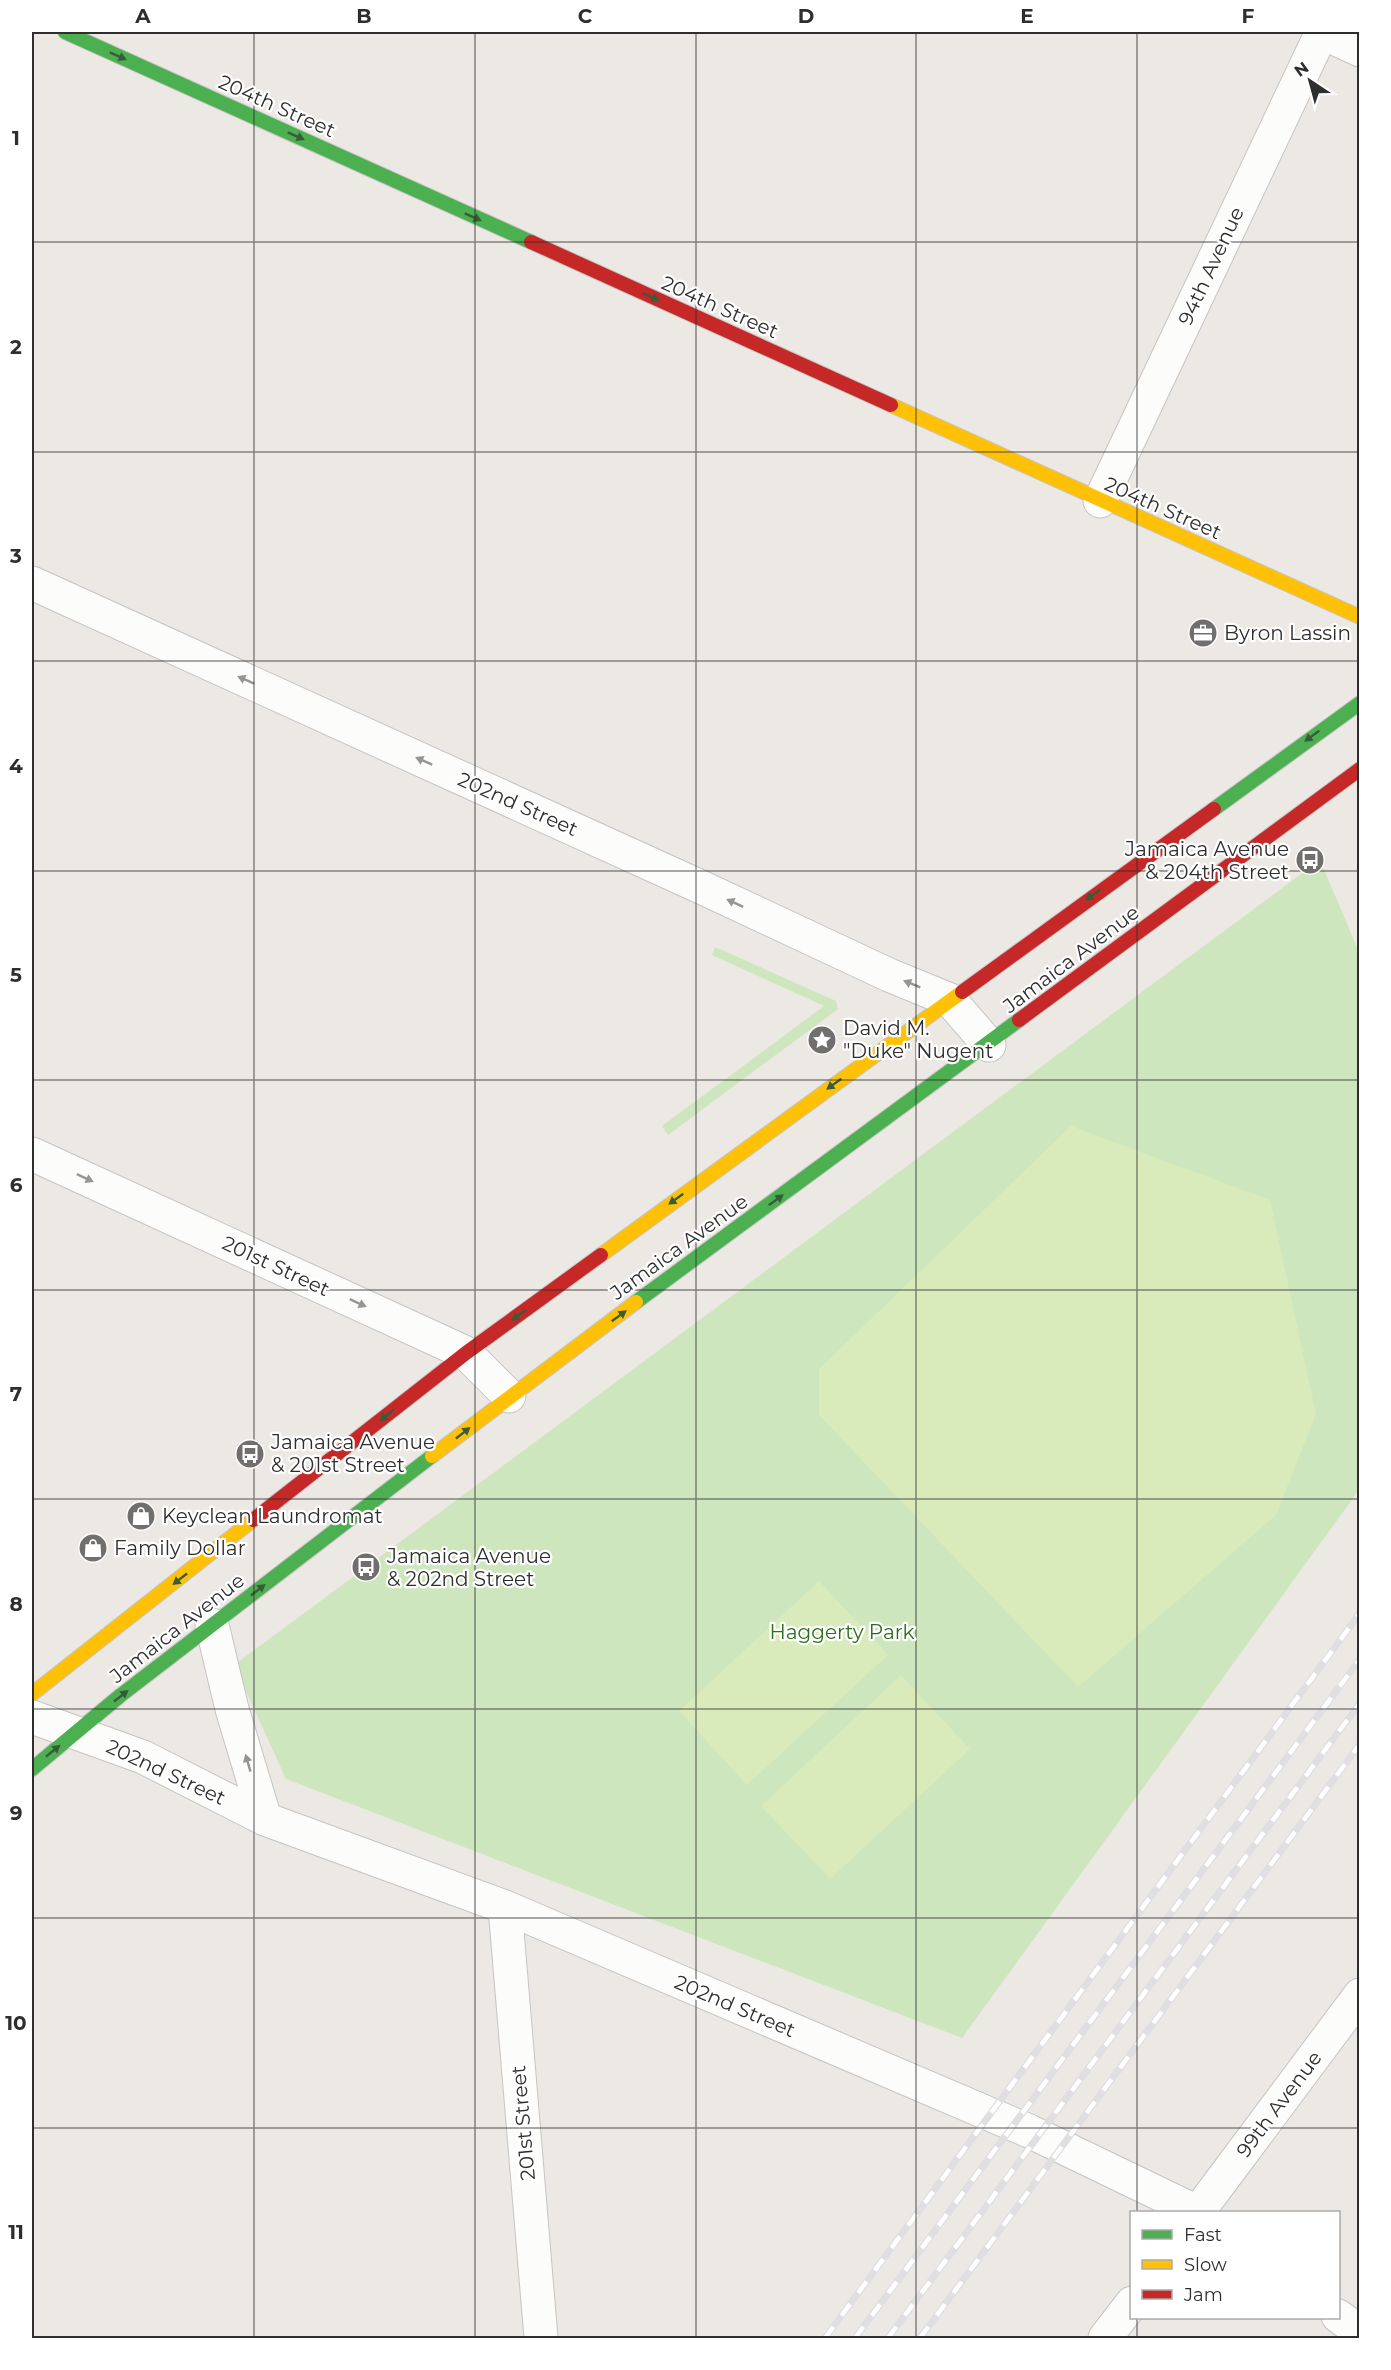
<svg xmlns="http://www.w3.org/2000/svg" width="1391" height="2370" font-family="Montserrat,sans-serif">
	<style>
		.green { fill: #cee6be }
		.pitch { fill: #d9eabb }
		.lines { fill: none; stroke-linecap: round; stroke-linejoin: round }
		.street-casing { stroke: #c5c4c5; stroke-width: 35 }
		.fast-casing { stroke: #c5c4c5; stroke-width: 16 }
		.slow-casing { stroke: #c5c4c5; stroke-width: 16 }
		.jam-casing { stroke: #c5c4c5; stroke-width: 16 }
		.street { stroke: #fcfcfb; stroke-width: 33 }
		.fast { stroke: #4caf50; stroke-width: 14 }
		.slow { stroke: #ffc107; stroke-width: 14 }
		.jam { stroke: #c62828; stroke-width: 14 }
		.rail-casing { stroke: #dfdfe1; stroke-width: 7 }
		.rail { stroke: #fff; stroke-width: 4.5; stroke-dasharray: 14; stroke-linecap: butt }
		.oneway { fill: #385b3a }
		.oneway2 { fill: #959594 }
		.grid { fill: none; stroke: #2e2e2e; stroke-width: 1.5; stroke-opacity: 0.55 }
		.labels { text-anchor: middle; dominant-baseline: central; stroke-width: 4.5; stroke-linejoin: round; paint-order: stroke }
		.street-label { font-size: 20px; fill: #2e2e2e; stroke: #fff }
		.poi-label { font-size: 20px; fill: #2e2e2e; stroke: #fff; text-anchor: start }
		.park-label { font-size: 20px; fill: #2c6e1b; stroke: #fff }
		.neatline { fill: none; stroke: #2e2e2e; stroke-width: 2 }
		.grid-label { font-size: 20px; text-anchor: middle; font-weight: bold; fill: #2e2e2e }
	</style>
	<rect width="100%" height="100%" fill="#ece8e4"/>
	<path class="green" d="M1320,860L1359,952V1490L962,2038L286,1779L234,1665Z
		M715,947L836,1001L838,1009L668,1135L662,1126L824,1006L712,955Z"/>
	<path class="pitch" d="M1071,1126L1270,1200L1316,1414L1276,1515L1078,1687L819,1415V1369Z
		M819,1581L888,1655L747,1785L679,1711Z
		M901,1675L970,1749L830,1879L761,1806Z"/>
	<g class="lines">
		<g class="street-casing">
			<path id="street" d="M1321,32L1360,50
				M1100,501L1322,32
				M32,583L701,887L889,975L950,1000L989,1045
				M32,1154L466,1353L509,1396
				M212,1625L232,1709L265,1819
				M32,1717L143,1757L265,1819L505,1907L1029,2131L1197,2212
				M505,1907L541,2338
				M1198,2212L1360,1995
				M1338,2316L1360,2332
				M1105,2338L1132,2303"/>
		</g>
		<g class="fast-casing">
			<path id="fast" d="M65,32L531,242
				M1214,809L1360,703
				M636,1302L1019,1020
				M32,1769L121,1695L432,1456"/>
		</g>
		<g class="slow-casing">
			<path id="slow" d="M891,405L1360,617
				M601,1255L962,992
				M432,1456L636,1302
				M32,1694L253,1520"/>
		</g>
		<g class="jam-casing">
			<path id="jam" d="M531,242L891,405
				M962,992L1214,809
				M1019,1020L1360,769
				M253,1520L466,1353L601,1255"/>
		</g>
		<use href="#street" class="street"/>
		<use href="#fast" class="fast"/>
		<use href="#slow" class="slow"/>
		<use href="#jam" class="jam"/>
		<g class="rail-casing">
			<path id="rail" d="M825,2338L1360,1613
				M855,2338L1360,1659
				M888,2338L1360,1703
				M920,2338L1360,1744"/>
		</g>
		<use href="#rail" class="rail"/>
	</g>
	<defs><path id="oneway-solid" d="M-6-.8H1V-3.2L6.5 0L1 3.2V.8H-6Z" transform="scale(1.5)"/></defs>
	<g class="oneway">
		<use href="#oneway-solid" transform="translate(118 56) rotate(24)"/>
		<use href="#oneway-solid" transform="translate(296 136) rotate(24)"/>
		<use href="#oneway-solid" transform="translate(473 217) rotate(24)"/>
		<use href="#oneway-solid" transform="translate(651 297) rotate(24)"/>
		<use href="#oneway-solid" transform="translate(1312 736) rotate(144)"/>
		<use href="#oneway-solid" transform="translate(1093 895) rotate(144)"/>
		<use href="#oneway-solid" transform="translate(834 1084) rotate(144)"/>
		<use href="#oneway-solid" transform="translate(676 1199) rotate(144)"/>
		<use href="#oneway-solid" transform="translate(776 1200) rotate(-36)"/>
		<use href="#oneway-solid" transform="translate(519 1315) rotate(143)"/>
		<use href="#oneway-solid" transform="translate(619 1316) rotate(-36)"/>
		<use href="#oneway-solid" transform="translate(387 1415) rotate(141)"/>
		<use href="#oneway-solid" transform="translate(463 1433) rotate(-38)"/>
		<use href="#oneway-solid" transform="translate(180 1579) rotate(142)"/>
		<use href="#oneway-solid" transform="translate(258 1590) rotate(-38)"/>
		<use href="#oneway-solid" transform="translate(121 1696) rotate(-38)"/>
		<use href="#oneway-solid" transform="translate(53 1751) rotate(-39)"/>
	</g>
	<g class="oneway2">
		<use href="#oneway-solid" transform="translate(246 680) rotate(-156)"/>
		<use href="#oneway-solid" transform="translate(424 761) rotate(-156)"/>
		<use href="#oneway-solid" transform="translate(735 903) rotate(-155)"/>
		<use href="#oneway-solid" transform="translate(912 984) rotate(-158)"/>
		<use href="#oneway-solid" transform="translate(85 1178) rotate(25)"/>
		<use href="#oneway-solid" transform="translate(358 1303) rotate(25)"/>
		<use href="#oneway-solid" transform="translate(248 1763) rotate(-106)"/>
	</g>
	<path class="grid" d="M254,32V2338M475,32V2338M696,32V2338M916,32V2338M1137,32V2212M32,242H1360M32,452H1360M32,661H1360M32,871H1360M32,1080H1360M32,1290H1360M32,1499H1360M32,1709H1360M32,1918H1360M32,2128H1360M1137,2318V2338"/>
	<defs>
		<g id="office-disc" transform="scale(1.5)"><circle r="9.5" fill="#706f6e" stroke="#fff"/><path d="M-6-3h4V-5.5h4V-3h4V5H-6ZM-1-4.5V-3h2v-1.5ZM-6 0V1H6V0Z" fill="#fff"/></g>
		<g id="bus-disc" transform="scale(1.5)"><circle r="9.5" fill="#706f6e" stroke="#fff"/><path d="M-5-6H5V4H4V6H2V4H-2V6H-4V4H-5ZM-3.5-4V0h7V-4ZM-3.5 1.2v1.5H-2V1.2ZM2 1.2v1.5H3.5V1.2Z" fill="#fff"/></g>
		<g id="sight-disc" transform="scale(1.5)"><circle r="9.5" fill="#706f6e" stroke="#fff"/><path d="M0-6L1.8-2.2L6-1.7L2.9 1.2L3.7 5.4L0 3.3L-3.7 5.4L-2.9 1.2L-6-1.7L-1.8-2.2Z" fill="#fff"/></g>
		<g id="shop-disc" transform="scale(1.5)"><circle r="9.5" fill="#706f6e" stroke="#fff"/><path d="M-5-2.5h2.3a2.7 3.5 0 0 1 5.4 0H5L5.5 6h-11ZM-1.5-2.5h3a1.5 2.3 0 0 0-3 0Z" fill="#fff"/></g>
	</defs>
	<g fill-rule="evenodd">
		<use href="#office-disc" x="1203" y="633"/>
		<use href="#bus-disc" x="1310" y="860"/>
		<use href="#sight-disc" x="822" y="1040"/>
		<use href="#bus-disc" x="250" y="1454"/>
		<use href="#shop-disc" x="141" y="1516"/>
		<use href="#shop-disc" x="93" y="1548"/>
		<use href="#bus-disc" x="366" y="1567"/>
	</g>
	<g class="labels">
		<g class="street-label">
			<text transform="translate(277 106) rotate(24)">204th Street</text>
			<text transform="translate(1211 266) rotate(-65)">94th Avenue</text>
			<text transform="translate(720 307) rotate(24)">204th Street</text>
			<text transform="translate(1163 508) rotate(24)">204th Street</text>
			<text transform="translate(518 804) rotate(24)">202nd Street</text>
			<text transform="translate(1071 959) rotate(-37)">Jamaica Avenue</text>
			<text transform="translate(679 1247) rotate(-36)">Jamaica Avenue</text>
			<text transform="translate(276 1266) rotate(25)">201st Street</text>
			<text transform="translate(177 1628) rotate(-38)">Jamaica Avenue</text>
			<text transform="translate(166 1772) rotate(25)">202nd Street</text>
			<text transform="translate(735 2006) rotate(23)">202nd Street</text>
			<text transform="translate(1279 2104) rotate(-53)">99th Avenue</text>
			<text transform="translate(523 2123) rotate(-95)">201st Street</text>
		</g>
		<g class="poi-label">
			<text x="1224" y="633">Byron Lassin</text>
			<text x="1289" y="849" text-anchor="end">Jamaica Avenue<tspan x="1289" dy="23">&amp; 204th Street</tspan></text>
			<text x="843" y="1028">David M.<tspan x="843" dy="23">"Duke" Nugent</tspan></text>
			<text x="271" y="1442">Jamaica Avenue<tspan x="271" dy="23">&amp; 201st Street</tspan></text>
			<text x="162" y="1516">Keyclean Laundromat</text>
			<text x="114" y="1548">Family Dollar</text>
			<text x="387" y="1556">Jamaica Avenue<tspan x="387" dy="23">&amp; 202nd Street</tspan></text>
		</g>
		<g class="park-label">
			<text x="842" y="1632">Haggerty Park</text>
		</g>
	</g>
	<rect width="1391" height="2370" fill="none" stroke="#ffffff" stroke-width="66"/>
	<rect x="1130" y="2211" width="210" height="108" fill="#ffffff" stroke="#ababab" stroke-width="1.5"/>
	<rect x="1142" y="2230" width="30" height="9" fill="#4caf50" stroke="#ababab" stroke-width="1.5"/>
	<text x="1184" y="2241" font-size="18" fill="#2e2e2e">Fast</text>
	<rect x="1142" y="2260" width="30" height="9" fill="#ffc107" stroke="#ababab" stroke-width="1.5"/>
	<text x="1184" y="2271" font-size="18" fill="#2e2e2e">Slow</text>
	<rect x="1142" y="2290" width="30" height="9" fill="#c62828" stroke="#ababab" stroke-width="1.5"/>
	<text x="1184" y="2301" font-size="18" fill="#2e2e2e">Jam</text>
	<g transform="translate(1310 81) rotate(324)" stroke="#ffffff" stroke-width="4.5" paint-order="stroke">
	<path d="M0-4.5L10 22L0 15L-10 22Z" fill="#2e2e2e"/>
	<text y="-9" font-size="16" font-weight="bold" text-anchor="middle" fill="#2e2e2e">N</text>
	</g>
	<rect x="33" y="33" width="1325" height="2304" class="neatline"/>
	<g class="grid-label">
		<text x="143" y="23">A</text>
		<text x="364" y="23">B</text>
		<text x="585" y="23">C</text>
		<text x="806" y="23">D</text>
		<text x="1027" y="23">E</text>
		<text x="1248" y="23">F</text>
		<text x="16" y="145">1</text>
		<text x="16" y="354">2</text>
		<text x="16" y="563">3</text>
		<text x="16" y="773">4</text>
		<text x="16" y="982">5</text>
		<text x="16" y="1192">6</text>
		<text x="16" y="1401">7</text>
		<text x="16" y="1611">8</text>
		<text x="16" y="1820">9</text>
		<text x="16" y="2030">10</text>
		<text x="16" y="2239">11</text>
	</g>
</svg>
